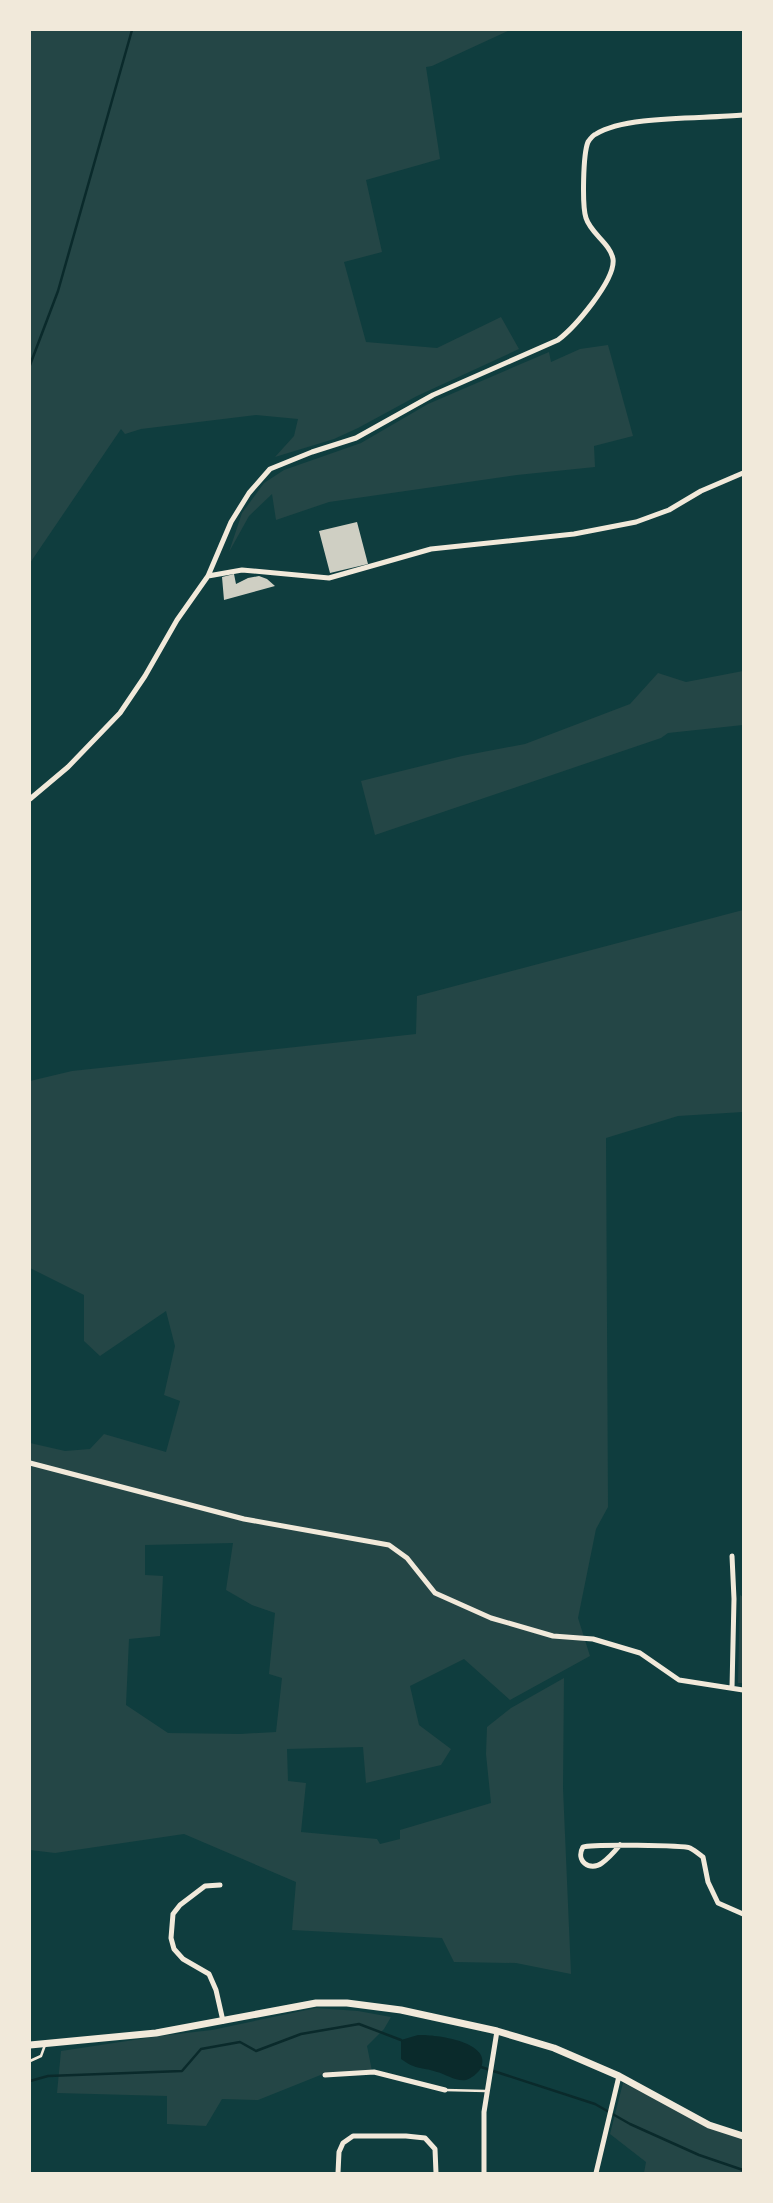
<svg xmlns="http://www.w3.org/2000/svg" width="773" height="2203" font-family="'Fira Sans',sans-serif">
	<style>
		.green { fill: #244646; fill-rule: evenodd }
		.water { fill: #0a2a2b }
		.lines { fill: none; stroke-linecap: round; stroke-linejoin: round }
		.stream { stroke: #0a2a2b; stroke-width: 2.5 }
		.building { fill: #cfcfc3 }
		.service { stroke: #f1e9da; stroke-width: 2.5 }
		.minor { stroke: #f1e9da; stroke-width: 5 }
		.secondary { stroke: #f1e9da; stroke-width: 7 }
	</style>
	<rect width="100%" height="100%" fill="#0f3d3e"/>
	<path class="green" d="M30,30H510L432,66L426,67L440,159L366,180L382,252L344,262L366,342L437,348L501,317L519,349L417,396L358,428L334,439L275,457L294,436L298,419L256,415L141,429L125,434L121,429L30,563Z
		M608,345L633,436L594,446L595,467L517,475L329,502L276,520L272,494L249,516L229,552L242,513L264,483L284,470L361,443L428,404L549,352L551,362L580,349Z
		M743,671V725L668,733L661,738L375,835L361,781L462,756L525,744L630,704L658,673L686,682Z
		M743,910V1112L678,1116L606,1138L608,1507L596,1529L578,1618L590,1656L510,1700L464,1659L410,1686L419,1725L451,1749L441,1765L366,1783L363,1747L287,1749L288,1781L306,1783L301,1832L377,1839L380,1844L400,1839V1830L491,1803L486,1754L487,1727L511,1708L564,1678L563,1788L571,1974L516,1963L454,1962L442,1938L292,1930L296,1882L184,1834L55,1853L30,1850V1443L65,1451L90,1449L104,1434L166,1452L180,1401L164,1395L175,1346L166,1311L100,1356L84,1341V1295L30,1268V1081L72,1071L416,1034L417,996ZM233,1543L226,1590L252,1605L275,1613L269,1674L282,1678L276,1732L240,1734L168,1733L126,1705L129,1639L160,1636L163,1576L145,1575V1545Z
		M740,1595L743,1597V1683H738Z
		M316,2008L358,2011L391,2017L384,2029L367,2046L372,2071L323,2074L258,2100L222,2099L206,2126L167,2124V2096L57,2093L61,2051L160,2036L212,2030Z
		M623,2083L709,2125L743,2136V2173H644L646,2162L610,2134Z"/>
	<path class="water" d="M418,2035C433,2034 493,2041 481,2068C479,2072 471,2079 466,2080C457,2082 445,2074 437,2072C419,2066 418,2071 401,2059V2040Z"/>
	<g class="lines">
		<path class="stream" d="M30,365L58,291L132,30
			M481,2067L595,2104L630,2124L699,2155L743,2170
			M30,2081L48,2076L182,2071L201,2049L240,2042L256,2051L301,2034L359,2024L401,2040"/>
	</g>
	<path class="building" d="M357,522L368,564L330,573L319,531Z
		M234,574L236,584L248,578L259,576L267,579L275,586L224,600L222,577Z"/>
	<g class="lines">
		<path class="service" d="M30,2061L41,2056L45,2045
			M445,2090L486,2091"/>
		<path class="minor" d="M208,576L242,570L329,578L431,549L574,534L636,522L669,510L701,491L743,473
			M30,799L68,767L120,713L145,676L177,620L208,576L231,522L249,493L270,469L312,452L356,438L433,395L558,340C574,328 616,280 613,259C610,243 591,234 586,218C582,206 583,154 588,142C590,139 593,135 596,134C626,115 705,119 743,115
			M30,1463L244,1519L389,1545L407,1558L435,1593L491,1618L553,1636L593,1639L640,1653L679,1680L743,1690
			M732,1688L734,1599L732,1556
			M620,1845C615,1851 609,1858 602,1863C590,1872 575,1861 583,1847C592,1844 683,1845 690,1848C694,1850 699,1854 703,1857L708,1882L718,1903L743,1914
			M220,1885L205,1886L180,1905L173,1914L171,1938L174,1949L183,1959L209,1974L216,1990L223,2021
			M325,2075L374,2072L445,2090
			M338,2173L339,2152L343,2143L353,2136H406L425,2138L435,2149L436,2173
			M484,2173V2112L497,2031
			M596,2173L619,2076"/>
		<path class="secondary" d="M30,2045L156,2033L316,2003H347L401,2010L497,2031L554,2048L619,2076L709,2125L743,2136"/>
	</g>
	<rect width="773" height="2203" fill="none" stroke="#f1e9da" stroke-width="62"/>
</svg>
